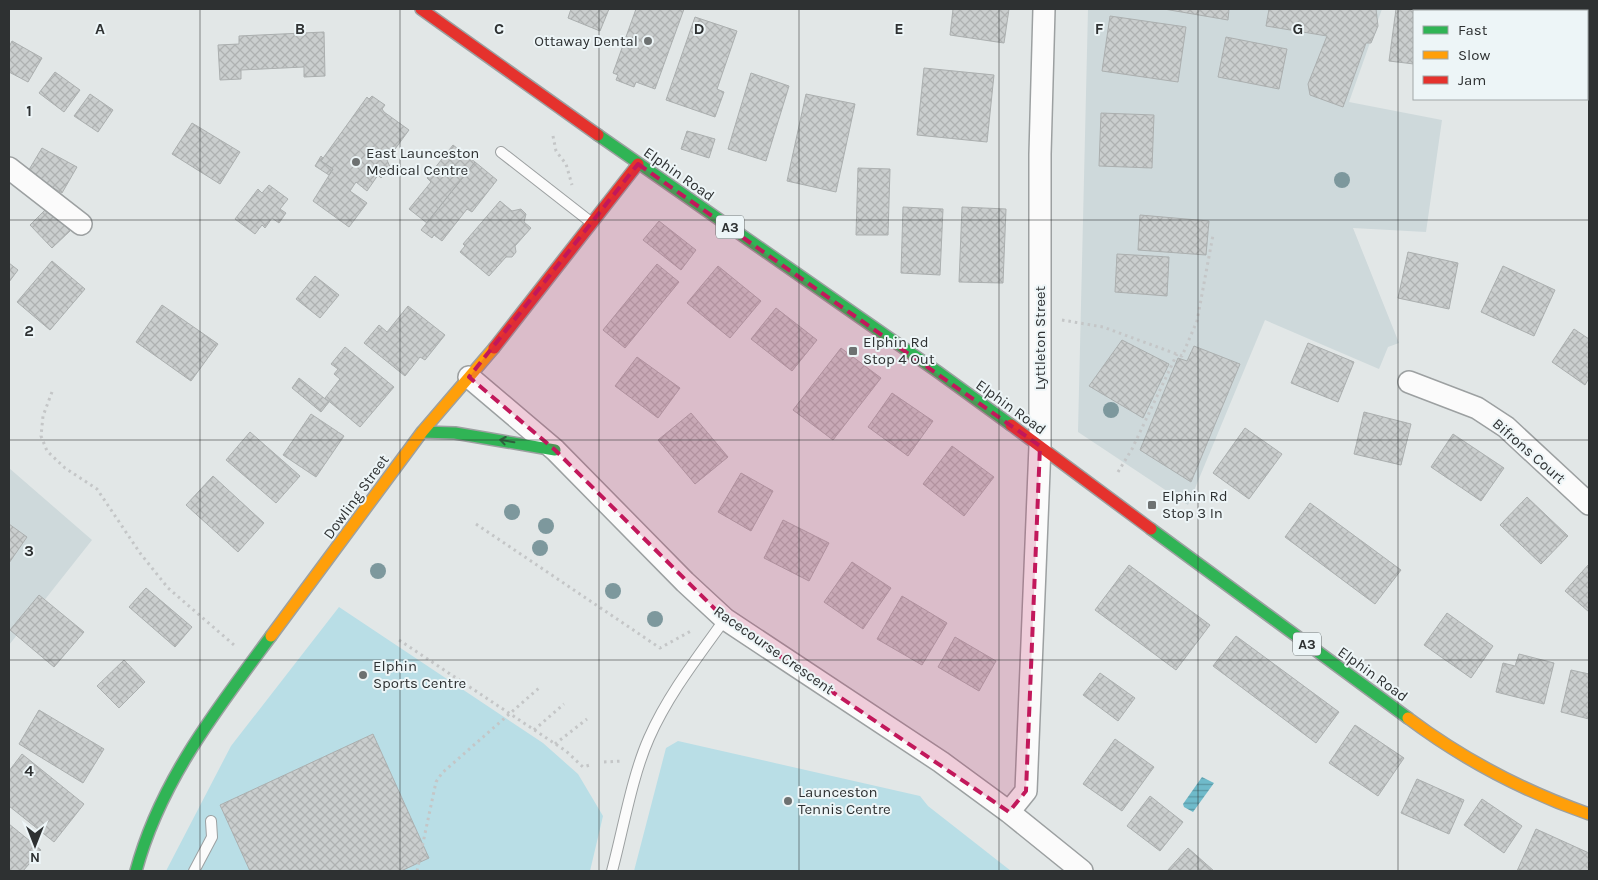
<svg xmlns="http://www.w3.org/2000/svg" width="1598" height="880" font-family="Karla,sans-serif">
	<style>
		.built { fill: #ced9db }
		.park { fill: #b9dee6 }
		.water { fill: url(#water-rules) }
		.building { fill: url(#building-cross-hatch); stroke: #abafaf }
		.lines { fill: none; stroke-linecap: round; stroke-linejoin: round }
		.lane-casing { stroke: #9ca0a1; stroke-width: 12 }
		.street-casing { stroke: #9ca0a1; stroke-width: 24 }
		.fast-casing { stroke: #9ca0a1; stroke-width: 14 }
		.slow-casing { stroke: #9ca0a1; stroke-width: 14 }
		.jam-casing { stroke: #9ca0a1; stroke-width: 14 }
		.path { stroke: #c4c6c7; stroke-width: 3; stroke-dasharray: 2.5 4; stroke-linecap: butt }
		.lane { stroke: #fbfbfb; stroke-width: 10 }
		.street { stroke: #fbfbfb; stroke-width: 21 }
		.fast { stroke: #30b455; stroke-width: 11 }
		.slow { stroke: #ff9f0a; stroke-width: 11 }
		.jam { stroke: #e5322d; stroke-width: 11 }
		.tree { fill: #7d989d }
		.oneway { stroke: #2f5f3e }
		.marked { fill: #c2185b; fill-opacity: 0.2; stroke: #c2185b; stroke-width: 4; stroke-dasharray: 10 6; stroke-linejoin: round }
		.grid { fill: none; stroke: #2e3132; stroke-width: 1; stroke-opacity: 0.55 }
		.poi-dot { fill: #6d7171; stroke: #edf5f7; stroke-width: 2 }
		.labels { text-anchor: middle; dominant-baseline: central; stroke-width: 4; stroke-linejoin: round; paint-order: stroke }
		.shield { fill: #edf5f7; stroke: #676c6d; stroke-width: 1 }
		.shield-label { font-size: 14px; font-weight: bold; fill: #2e3132 }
		.poi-label { font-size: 15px; fill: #2e3132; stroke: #edf5f7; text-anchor: start }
		.street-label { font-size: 15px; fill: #2e3132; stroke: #edf5f7 }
		.grid-label { font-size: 16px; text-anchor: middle; font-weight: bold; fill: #2e3132; stroke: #edf5f7; stroke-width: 4; stroke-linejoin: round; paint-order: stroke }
	</style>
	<defs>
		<pattern id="water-rules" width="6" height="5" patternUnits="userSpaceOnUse" patternTransform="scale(1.25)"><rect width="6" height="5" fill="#6fbaca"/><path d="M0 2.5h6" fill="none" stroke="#5c98a5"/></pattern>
		<pattern id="building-cross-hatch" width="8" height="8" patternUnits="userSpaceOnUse" patternTransform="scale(1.25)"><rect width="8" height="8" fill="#cacece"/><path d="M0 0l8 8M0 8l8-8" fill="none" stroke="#aeb1b1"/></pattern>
	</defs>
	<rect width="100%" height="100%" fill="#e2e7e7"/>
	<path class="built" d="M1088,9H1382L1349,102L1442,120L1426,232L1353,228L1399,343L1388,347L1379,369L1265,320L1188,505L1078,432Z
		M9,468L92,540L9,645Z"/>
	<path class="park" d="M339,607L543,743L578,774L603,816L590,871H166L231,746Z
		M678,741L920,796L928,806L1011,871H634L666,748Z"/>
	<path class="water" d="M1202,777L1214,783L1193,812L1184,807L1183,804Z"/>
	<path class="building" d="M571,9H609L600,31L568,18Z
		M636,9H684L655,89L636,82L634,87L616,80L618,75L613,73Z
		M953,9H1009L1004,43L950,35Z
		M1164,9H1229L1228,20Z
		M1269,9H1376L1378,26L1371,43H1366L1343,107L1310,95L1308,84L1327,36L1266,26Z
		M1396,9H1509L1527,11H1414V64L1389,61Z
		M1110,16L1186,27L1178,82L1102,71Z
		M695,17L737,31L717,89L724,92L715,117L666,100Z
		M324,32L325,76L304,77V67L241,70V79L220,80L218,45L239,44V36Z
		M1226,37L1287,49L1279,89L1218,77Z
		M12,41L42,58L28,82L9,72V47Z
		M924,68L994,75L987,142L917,135Z
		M55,72L80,90L64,112L39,93Z
		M751,73L789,86L766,161L728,149Z
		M90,94L113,110L98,132L74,116Z
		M806,94L855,104L836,192L787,181Z
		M372,96L385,105L382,109L384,112L409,130L387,160L390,167L381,178L378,175L367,191L356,182L350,191L367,203L349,227L313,201L333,169L321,161L367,97L369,99Z
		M1101,113L1154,115L1152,168L1099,166Z
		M192,123L240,152L220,184L172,154Z
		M687,131L715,139L709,158L681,149Z
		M453,145L475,162L427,223L409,209L431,182L427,178Z
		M42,148L77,167L62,193L27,173Z
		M321,156L323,158L321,161L333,169L329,175L315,166Z
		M475,162L497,180L472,212L467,209L442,241L434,235L432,238L421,230Z
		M858,168L890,169L888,235H856Z
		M269,185L288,199L280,209L286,213L279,223L272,218L265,228L262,225L255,234L235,219L258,189L262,193Z
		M500,201L512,211L521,209L526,214L524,222L531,228L515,246L516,252L512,257H506L489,276L460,252L465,246L463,244Z
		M48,207L70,231L52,248L30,225Z
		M903,207L943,209L940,275L901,273Z
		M962,207L1006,209L1003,283L959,282Z
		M1140,215L1209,221L1206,255L1138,250Z
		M659,221L696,250L681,270L643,240Z
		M1408,252L1458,263L1449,309L1398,298Z
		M1117,254L1169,257L1167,296L1115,292Z
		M52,261L85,289L50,330L17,302Z
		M9,263L18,270L9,282Z
		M657,264L679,282L625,348L603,330Z
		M718,266L761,301L730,338L687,303Z
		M1503,266L1555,290L1534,336L1481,312Z
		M315,276L339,295L320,318L296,299Z
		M162,305L218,344L191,381L136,342Z
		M408,306L445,335L425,360L420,357L405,376L364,343L379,325L387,332Z
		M776,308L817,340L792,371L751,339Z
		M1574,329L1589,339V378L1585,385L1552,362Z
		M1122,340L1169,364L1143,418L1089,386Z
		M1308,343L1354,362L1338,402L1291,383Z
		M1194,346L1240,364L1191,482L1140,450L1178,358L1187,361Z
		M345,347L394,387L360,427L325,398L340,379L334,374L338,369L331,364Z
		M841,348L881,378L833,440L793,410Z
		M637,357L680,388L658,418L615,386Z
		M299,378L329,402L321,412L292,388Z
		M892,393L933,421L908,456L868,427Z
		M1364,412L1411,424L1401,465L1354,454Z
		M691,413L728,457L695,484L658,440Z
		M311,414L344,436L316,477L283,455Z
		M1245,428L1282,454L1249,499L1213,473Z
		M250,432L300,476L276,503L226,460Z
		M1453,434L1504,468L1481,501L1431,467Z
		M952,446L994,477L964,516L923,484Z
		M741,473L773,491L751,531L718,512Z
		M213,476L264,523L238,552L186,505Z
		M1527,497L1568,536L1541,564L1500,525Z
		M1310,503L1401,570L1375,604L1285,537Z
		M783,520L829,543L809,581L764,558Z
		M9,524L27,537L9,563Z
		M852,562L891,588L863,629L824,602Z
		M1589,564V612L1565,591Z
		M1129,565L1210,625L1176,670L1095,610Z
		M146,588L192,627L175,647L129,607Z
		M39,595L84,632L54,667L10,630Z
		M902,596L947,623L922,665L877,639Z
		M1447,613L1493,646L1471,678L1424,645Z
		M1236,636L1339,712L1316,743L1213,666Z
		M955,637L996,661L979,691L938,667Z
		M1519,654L1554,663L1544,704L1496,692L1503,663L1515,666Z
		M124,660L145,682L119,708L97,686Z
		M1571,670L1589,674V719L1561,712Z
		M1100,673L1135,698L1118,721L1083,695Z
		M39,710L104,749L83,783L19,744Z
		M1355,725L1404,758L1378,796L1329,763Z
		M373,734L429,858L401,871H250L220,805Z
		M1115,739L1154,767L1122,811L1083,784Z
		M22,754L84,804L54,842L9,806V771Z
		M1417,779L1464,800L1449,834L1401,813Z
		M1150,796L1183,822L1160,851L1127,826Z
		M1482,799L1522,826L1504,853L1464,825Z
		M9,824L41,850L23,871H9Z
		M1536,829L1589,853V871H1517Z
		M1188,848L1214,871H1167Z"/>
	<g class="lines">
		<g class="lane-casing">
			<path id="lane" d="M501,152L592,223
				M194,871L212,837L211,821
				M612,871C623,830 632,776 649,738C668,695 697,658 725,619"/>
		</g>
		<g class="street-casing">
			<path id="street" d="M9,168L81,224
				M469,377L555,450L685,582L725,619L941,762L1009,812L1082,871
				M1409,382L1477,408L1506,427L1589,504
				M1009,812L1026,791L1040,446V154L1044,9"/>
		</g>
		<g class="fast-casing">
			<path id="fast" d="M598,135L938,372L1011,425
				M422,432L455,433L555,450
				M1151,529L1408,718
				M136,871C160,781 217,709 271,636"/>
		</g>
		<g class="slow-casing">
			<path id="slow" d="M271,636L422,432L494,348
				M1408,718C1464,760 1523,791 1589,814"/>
		</g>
		<g class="jam-casing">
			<path id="jam" d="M421,9L598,135
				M494,348L638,164
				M1011,425L1151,529"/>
		</g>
		<path class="path" d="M553,136L556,151L566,164L572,185
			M1062,320L1103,327L1182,356L1197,321L1213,235
			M52,392L43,416L41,436L47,451L65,468L97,489L140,553L168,588L234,645
			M1118,472L1132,449L1177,354
			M476,524L660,648L691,631
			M399,640L566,751L583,767L590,765
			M534,730L564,704
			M555,744L587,719
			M604,762L623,761
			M417,871L436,782L442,773L539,688"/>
		<use href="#lane" class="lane"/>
		<use href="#street" class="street"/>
		<use href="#fast" class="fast"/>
		<use href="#slow" class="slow"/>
		<use href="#jam" class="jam"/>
	</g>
	<g class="tree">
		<circle cx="1342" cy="180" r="8"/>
		<circle cx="1111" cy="410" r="8"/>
		<circle cx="512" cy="512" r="8"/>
		<circle cx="546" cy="526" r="8"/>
		<circle cx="540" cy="548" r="8"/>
		<circle cx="378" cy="571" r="8"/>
		<circle cx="613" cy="591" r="8"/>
		<circle cx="655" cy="619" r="8"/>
	</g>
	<defs><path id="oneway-shaft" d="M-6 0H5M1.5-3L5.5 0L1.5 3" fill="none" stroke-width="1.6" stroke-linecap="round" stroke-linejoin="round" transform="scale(1.25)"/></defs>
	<use class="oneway" href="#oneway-shaft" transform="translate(507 441) rotate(-171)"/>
	<path class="marked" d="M638,164L1040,446L1026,791L1009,812L725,619L555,450L469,377Z"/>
	<path class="grid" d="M200,9V871M400,9V871M599,9V871M799,9V871M999,9V871M1198,9V871M1398,9V871M9,220H1589M9,440H1589M9,660H1589"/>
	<g class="poi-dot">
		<circle cx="648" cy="41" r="5"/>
		<circle cx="356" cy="162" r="5"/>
		<rect x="848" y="346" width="10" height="10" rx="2.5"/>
		<rect x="1147" y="500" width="10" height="10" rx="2.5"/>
		<circle cx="363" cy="675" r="5"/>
		<circle cx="788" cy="801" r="5"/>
	</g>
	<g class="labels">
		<g class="shield">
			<rect x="716" y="215.5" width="28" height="23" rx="4"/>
			<rect x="1293" y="632.5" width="28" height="23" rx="4"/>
		</g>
		<g class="shield-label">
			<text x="730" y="227">A3</text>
			<text x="1307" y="644">A3</text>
		</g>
		<g class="poi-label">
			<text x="638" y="41" text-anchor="end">Ottaway Dental</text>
			<text x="366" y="153">East Launceston<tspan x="366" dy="17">Medical Centre</tspan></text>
			<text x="863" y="342">Elphin Rd<tspan x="863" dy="17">Stop 4 Out</tspan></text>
			<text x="1162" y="496">Elphin Rd<tspan x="1162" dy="17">Stop 3 In</tspan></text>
			<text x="373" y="666">Elphin<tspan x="373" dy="17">Sports Centre</tspan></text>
			<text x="798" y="792">Launceston<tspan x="798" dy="17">Tennis Centre</tspan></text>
		</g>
		<g class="street-label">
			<text transform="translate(679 174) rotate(35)">Elphin Road</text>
			<text transform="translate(1040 338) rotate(-90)">Lyttleton Street</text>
			<text transform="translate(1011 407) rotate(36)">Elphin Road</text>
			<text transform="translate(1529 451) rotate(41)">Bifrons Court</text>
			<text transform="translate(356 497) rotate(-54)">Dowling Street</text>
			<text transform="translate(774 650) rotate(35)">Racecourse Crescent</text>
			<text transform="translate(1373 674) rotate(36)">Elphin Road</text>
		</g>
	</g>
	<g class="grid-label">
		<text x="100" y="34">A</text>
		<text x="300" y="34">B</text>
		<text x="499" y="34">C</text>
		<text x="699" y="34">D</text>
		<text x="899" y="34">E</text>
		<text x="1099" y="34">F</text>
		<text x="1298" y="34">G</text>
		<text x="29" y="116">1</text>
		<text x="29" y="336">2</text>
		<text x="29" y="556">3</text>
		<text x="29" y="776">4</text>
	</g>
	<rect width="1598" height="880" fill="none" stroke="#2e3132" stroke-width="20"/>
	<rect x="1413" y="10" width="175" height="90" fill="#edf5f7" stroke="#a1a7a8"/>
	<rect x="1423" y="26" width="25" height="8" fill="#30b455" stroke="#a1a7a8"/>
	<text x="1458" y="35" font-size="15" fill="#2e3132">Fast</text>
	<rect x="1423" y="51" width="25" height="8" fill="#ff9f0a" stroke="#a1a7a8"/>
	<text x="1458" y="60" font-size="15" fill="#2e3132">Slow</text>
	<rect x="1423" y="76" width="25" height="8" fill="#e5322d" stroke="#a1a7a8"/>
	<text x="1458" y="85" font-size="15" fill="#2e3132">Jam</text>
	<g transform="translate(35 845) rotate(180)" stroke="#edf5f7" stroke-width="4" paint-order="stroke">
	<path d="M0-4L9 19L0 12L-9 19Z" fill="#2e3132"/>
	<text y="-8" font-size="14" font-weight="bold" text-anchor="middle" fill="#2e3132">N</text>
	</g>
</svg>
